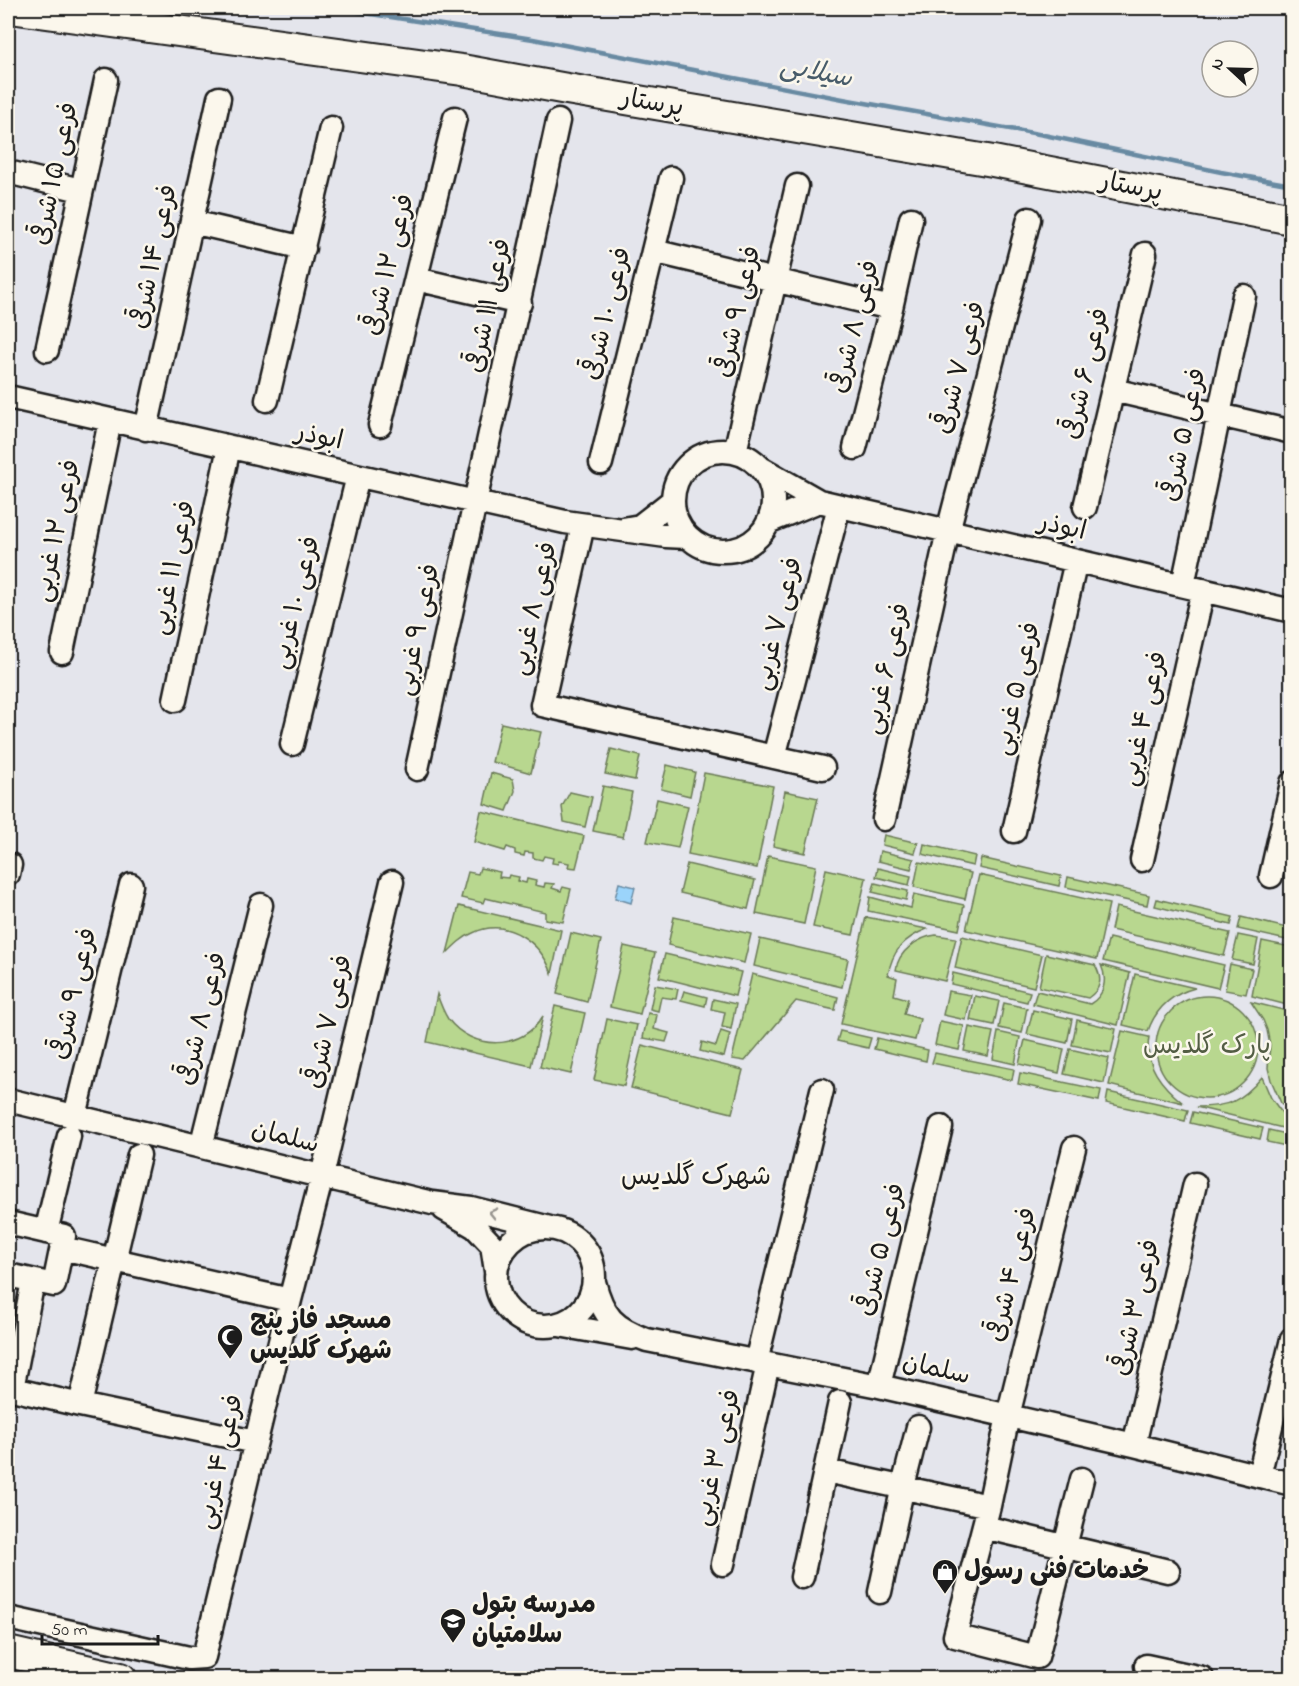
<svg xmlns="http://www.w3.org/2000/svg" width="1299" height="1686" font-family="'Indie Flower','Playpen Sans Arabic',sans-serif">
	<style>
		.green { fill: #b8d78f; stroke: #6a7a56; stroke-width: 1.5 }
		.water { fill: #9bd4fb; stroke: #688aa2; stroke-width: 1.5 }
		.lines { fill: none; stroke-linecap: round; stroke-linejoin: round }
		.stream { stroke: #688aa2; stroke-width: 4.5 }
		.minor-casing { stroke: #1c1c1c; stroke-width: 27 }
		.major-casing { stroke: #1c1c1c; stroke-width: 34 }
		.minor { stroke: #fbf7ec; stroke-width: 22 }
		.major { stroke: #fbf7ec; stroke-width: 30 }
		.oneway { stroke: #97948e }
		.labels { text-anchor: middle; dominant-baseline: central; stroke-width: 5; stroke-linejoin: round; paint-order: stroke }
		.street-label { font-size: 26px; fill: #1c1c1c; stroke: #fbf7ec }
		.park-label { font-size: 26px; fill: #535d44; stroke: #fbf7ec }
		.poi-label { font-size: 26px; font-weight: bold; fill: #1c1c1c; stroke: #fbf7ec; text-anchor: start }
		.water-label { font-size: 27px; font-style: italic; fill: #485c6a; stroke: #fbf7ec }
		.neighbourhood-label { font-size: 27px; fill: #1c1c1c; stroke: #fbf7ec }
	</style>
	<rect width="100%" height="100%" fill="#e4e5ec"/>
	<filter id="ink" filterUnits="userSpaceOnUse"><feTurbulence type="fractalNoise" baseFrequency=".0167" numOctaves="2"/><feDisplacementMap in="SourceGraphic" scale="12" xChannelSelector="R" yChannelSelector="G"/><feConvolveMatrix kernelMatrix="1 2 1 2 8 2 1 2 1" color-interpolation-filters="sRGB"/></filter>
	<g filter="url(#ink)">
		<path class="green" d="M501,723L541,732L531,773L492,762Z
			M611,749L640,756L635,780L605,774Z
			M667,765L695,772L690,796L661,789Z
			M491,773L513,779L515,791L507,811L484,804Z
			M704,773L773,786L757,868L688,854Z
			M603,786L632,792L623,837L593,831Z
			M785,791L818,798L805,853L773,846Z
			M570,792L592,797L585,827L564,822L562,807Z
			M657,799L688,806L678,848L647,842Z
			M481,811L584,836L576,868L568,867L569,863L559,861L558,864L552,863L553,858L544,856L542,860L533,858V853L525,852L524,856L515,854V850L507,847L505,851L474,842Z
			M884,835L918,843L915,853L882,845Z
			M924,844L975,856L973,866L922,854Z
			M880,851L914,859L911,869L878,861Z
			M768,856L816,866L804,924L756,914Z
			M981,858L1061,876L1059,886L979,868Z
			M919,862L971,873L965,899L914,887Z
			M687,864L755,880L748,909L680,893Z
			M480,868L500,872L499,877L508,878L509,875L519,877L518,881L526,883L527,879L536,881L535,885L544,887L545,883L554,884L552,888L561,891L563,887L571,889L563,922L545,919V912L485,898L483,903L461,898L468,872L478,874Z
			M878,868L911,876L909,885L876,877Z
			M826,869L866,878L853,935L813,927Z
			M979,875L1109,904L1097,959L966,930Z
			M1068,877L1149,895L1147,905L1066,887Z
			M875,883L908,891L906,900L872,892Z
			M914,894L964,905L959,930L868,911L870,897L911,908Z
			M1157,899L1233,917L1231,925L1155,906Z
			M459,906L561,930L552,974C541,942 507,917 473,933C463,937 455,945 447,953Z
			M1116,907L1230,933L1224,956L1111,930Z
			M674,917L751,934L744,963L668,945Z
			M866,917L927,929C904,938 892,951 888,975L897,978L894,995L908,999L904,1014L920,1019L915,1040L841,1024Z
			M1241,917L1291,929V941L1238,929Z
			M571,933L601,940L587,1002L557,994Z
			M936,935L956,938L945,981L896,970C898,951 919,937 936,935Z
			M1238,935L1258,939L1253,964L1232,960Z
			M962,936L1042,955L1034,987L955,968Z
			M1109,938L1224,965L1218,988L1103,961Z
			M760,939L848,959L842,987L754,966Z
			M1262,941L1291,947V1006L1252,996Z
			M624,946L655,953L640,1014L610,1007Z
			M665,954L741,972L735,996L659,977Z
			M1046,954L1095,965C1103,979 1101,989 1088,998L1039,987Z
			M1230,964L1252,969L1246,994L1225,990Z
			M1101,965L1130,973L1118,1025L1033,1004L1037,991L1090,1004C1104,996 1108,980 1101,965Z
			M953,973L1030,992L1027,1002L951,984Z
			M752,974L838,997L835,1010L796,1001L745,1061L732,1059Z
			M1135,974L1195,988C1172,994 1156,1008 1148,1031L1123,1025Z
			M655,985L678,989L676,999L661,997L658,1011L650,1009Z
			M684,991L707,997L705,1006L681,1000Z
			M948,991L971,995L966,1020L943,1015Z
			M437,994C440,1003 443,1011 448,1019C472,1051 522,1051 543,1016L531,1066L427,1042Z
			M975,996L999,1001L994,1025L970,1020Z
			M1156 1047a51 51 0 1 1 102 0a51 51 0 1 1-102 0Z
			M713,999L736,1004L731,1029L722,1027L725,1012L711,1009Z
			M1251,1002L1291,1012V1113L1281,1103L1271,1080L1268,1068L1270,1045L1267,1030L1263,1020Z
			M1004,1003L1027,1008L1022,1033L999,1028Z
			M555,1006L585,1013L571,1074L540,1067Z
			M1033,1010L1072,1019L1067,1043L1027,1034Z
			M648,1013L657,1015L654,1029L669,1033L666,1042L643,1038Z
			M607,1019L637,1025L624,1086L594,1080Z
			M1077,1020L1116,1029L1111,1053L1072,1045Z
			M940,1021L964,1026L959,1050L935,1045Z
			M969,1027L993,1032L988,1056L964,1051Z
			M721,1031L730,1034L724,1057L700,1051L702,1042L716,1046Z
			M840,1031L871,1038L868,1048L837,1041Z
			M1122,1031L1149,1037C1144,1065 1162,1086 1183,1103L1109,1085Z
			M998,1032L1020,1037L1015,1064L993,1059Z
			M877,1038L928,1050L926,1061L874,1049Z
			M1025,1040L1064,1049L1059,1073L1019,1064Z
			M642,1045L743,1070L732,1113L631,1088Z
			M1070,1049L1109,1058L1104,1083L1064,1074Z
			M935,1053L1014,1069L1012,1080L932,1063Z
			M1020,1073L1101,1090L1099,1101L1018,1084Z
			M1262,1077L1271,1098L1291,1125V1130L1196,1107C1228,1107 1241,1102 1262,1077Z
			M1108,1092L1188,1110L1185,1121L1106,1103Z
			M1193,1112L1263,1128L1260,1139L1190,1123Z
			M1269,1130L1291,1135V1147L1267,1142Z"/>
		<path class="water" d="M619,883L635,887L631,903L615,898Z"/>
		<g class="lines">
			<path class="stream" d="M332,8L533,39L843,99L1044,135L1221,172L1292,185"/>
			<g class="minor-casing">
				<path id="minor" d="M8,172L80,190
					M192,222L304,248
					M653,251L891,308
					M416,279L520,303
					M47,350L106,80
					M1113,390L1292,432
					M8,397L565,522L666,536L687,537
					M267,400L331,128
					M380,425L455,118
					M146,429L219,98
					M855,448L891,308L911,219
					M673 501a50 50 0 1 1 100 0a50 50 0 1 1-100 0Z
					M735,452L797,186
					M601,463L671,178
					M761,468L819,501L1292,611
					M1085,507L1145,254
					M770,521L819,501
					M583,525L542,705L823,768
					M623,529L640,526L672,501
					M1183,585L1244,296
					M62,652L110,421
					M175,700L229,447
					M292,744L358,476
					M774,757L839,506
					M417,769L558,121
					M884,819L948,531L1029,219
					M1014,831L1076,561
					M1142,860L1203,590
					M8,874L10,865
					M1271,876L1292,783
					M8,1100L432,1203L471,1208L550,1228
					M75,1116L131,885
					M201,1147L261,905
					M1074,1148L1008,1416L989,1506L955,1636L1037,1657L1082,1479
					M444,1209L475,1227L492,1245L496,1271
					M8,1223L64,1236L54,1285L8,1275
					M496 1277a49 49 0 1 1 98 0a49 49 0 1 1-98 0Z
					M46,1232L69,1136
					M62,1248L290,1300
					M594,1282C603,1317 614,1328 647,1340L879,1386L1134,1445L1292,1484
					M559,1325L632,1338
					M756,1362L822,1090
					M879,1386L941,1127
					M8,1388L80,1405L255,1442
					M12,1389L33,1281
					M80,1405L139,1155
					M1134,1445L1195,1184
					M826,1471L989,1506
					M1259,1476L1292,1339
					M984,1527L1168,1571
					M723,1564L768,1364
					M802,1577L840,1402
					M880,1592L903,1486L918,1427
					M8,1618L189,1658L204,1657L290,1300L322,1176L392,882
					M1146,1666L1202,1678"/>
			</g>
			<g class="major-casing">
				<path id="major" d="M10,8L462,70L567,89L993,161L1292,219
					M8,1652L121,1678"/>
			</g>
			<use href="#minor" class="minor"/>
			<use href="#major" class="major"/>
		</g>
		<defs><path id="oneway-chevron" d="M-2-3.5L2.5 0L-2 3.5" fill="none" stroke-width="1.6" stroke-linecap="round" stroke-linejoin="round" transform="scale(1.5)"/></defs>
		<use class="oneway" href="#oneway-chevron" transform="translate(493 1213) rotate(-167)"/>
	</g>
	<defs>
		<g id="mosque-pin" transform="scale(1.35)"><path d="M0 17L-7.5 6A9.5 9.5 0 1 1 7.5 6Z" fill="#1c1c1c" stroke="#fbf7ec"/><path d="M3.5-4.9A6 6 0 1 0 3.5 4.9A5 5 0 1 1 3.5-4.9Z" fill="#fff"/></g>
		<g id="shop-pin" transform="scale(1.35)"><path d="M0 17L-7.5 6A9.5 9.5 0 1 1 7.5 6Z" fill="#1c1c1c" stroke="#fbf7ec"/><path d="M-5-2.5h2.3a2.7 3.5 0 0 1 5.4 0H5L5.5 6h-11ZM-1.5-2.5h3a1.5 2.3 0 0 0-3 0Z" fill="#fff"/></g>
		<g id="school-pin" transform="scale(1.35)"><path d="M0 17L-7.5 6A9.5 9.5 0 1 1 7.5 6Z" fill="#1c1c1c" stroke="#fbf7ec"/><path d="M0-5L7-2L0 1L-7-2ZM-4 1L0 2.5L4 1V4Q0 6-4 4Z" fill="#fff"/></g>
	</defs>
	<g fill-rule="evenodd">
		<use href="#mosque-pin" x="230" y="1337"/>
		<use href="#shop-pin" x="945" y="1572"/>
		<use href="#school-pin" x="453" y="1621"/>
	</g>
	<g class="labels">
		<g class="street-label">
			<text transform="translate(652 104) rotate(10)">پرستار</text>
			<text transform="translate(56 174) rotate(-78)">فرعی ۱۵ شرقی</text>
			<text transform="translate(1131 188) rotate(11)">پرستار</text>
			<text transform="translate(155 257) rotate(-78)">فرعی ۱۴ شرقی</text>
			<text transform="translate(390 265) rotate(-76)">فرعی ۱۲ شرقی</text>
			<text transform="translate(490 306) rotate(-78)">فرعی ۱۱ شرقی</text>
			<text transform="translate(739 312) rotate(-77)">فرعی ۹ شرقی</text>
			<text transform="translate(608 314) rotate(-76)">فرعی ۱۰ شرقی</text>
			<text transform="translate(856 327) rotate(-76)">فرعی ۸ شرقی</text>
			<text transform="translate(961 368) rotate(-75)">فرعی ۷ شرقی</text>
			<text transform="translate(1087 374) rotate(-77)">فرعی ۶ شرقی</text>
			<text transform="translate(1185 435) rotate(-78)">فرعی ۵ شرقی</text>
			<text transform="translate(319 438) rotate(12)">ابوذر</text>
			<text transform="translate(1062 528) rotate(13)">ابوذر</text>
			<text transform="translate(58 531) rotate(-78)">فرعی ۱۲ غربی</text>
			<text transform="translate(174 568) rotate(-78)">فرعی ۱۱ غربی</text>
			<text transform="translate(297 603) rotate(-76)">فرعی ۱۰ غربی</text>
			<text transform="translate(535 609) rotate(-77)">فرعی ۸ غربی</text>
			<text transform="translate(779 624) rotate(-76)">فرعی ۷ غربی</text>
			<text transform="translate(419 630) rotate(-78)">فرعی ۹ غربی</text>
			<text transform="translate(888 669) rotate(-77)">فرعی ۶ غربی</text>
			<text transform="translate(1018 689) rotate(-77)">فرعی ۵ غربی</text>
			<text transform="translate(1145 719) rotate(-77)">فرعی ۴ غربی</text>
			<text transform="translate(75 994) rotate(-77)">فرعی ۹ شرقی</text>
			<text transform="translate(203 1019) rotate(-76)">فرعی ۸ شرقی</text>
			<text transform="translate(330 1022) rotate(-77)">فرعی ۷ شرقی</text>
			<text transform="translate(285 1138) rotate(14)">سلمان</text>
			<text transform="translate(882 1250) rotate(-76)">فرعی ۵ شرقی</text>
			<text transform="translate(1013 1275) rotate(-76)">فرعی ۴ شرقی</text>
			<text transform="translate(1137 1308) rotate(-77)">فرعی ۳ شرقی</text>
			<text transform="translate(936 1370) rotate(13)">سلمان</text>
			<text transform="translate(718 1458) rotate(-77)">فرعی ۳ غربی</text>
			<text transform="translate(221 1462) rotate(-77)">فرعی ۴ غربی</text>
		</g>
		<g class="park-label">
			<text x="1207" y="1047">پارک گلدیس</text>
		</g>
		<g class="poi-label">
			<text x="250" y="1322">مسجد فاز پنج<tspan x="250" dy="30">شهرک گلدیس</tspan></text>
			<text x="964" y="1572">خدمات فنی رسول</text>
			<text x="472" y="1606">مدرسه بتول<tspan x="472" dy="30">سلامتیان</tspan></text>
		</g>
		<g class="water-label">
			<text transform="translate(816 73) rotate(11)">سیلابی</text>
		</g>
		<g class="neighbourhood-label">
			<text x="696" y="1177">شهرک گلدیس</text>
		</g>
	</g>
	<rect width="1299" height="1686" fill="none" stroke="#fbf7ec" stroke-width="30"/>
	<rect x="15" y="15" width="1269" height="1656" fill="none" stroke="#1c1c1c" stroke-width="2" filter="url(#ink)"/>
	<g transform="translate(1230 69) rotate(292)"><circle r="28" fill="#fbf7ec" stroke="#a29f99" stroke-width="1.5"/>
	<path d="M0-4.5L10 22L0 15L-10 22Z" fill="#1c1c1c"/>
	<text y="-9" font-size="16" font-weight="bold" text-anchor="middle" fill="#1c1c1c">N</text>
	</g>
	<path d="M42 1635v9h116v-9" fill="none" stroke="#1c1c1c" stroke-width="3"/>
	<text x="51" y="1635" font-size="18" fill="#1c1c1c" stroke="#fbf7ec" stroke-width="4.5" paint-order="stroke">50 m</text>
</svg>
